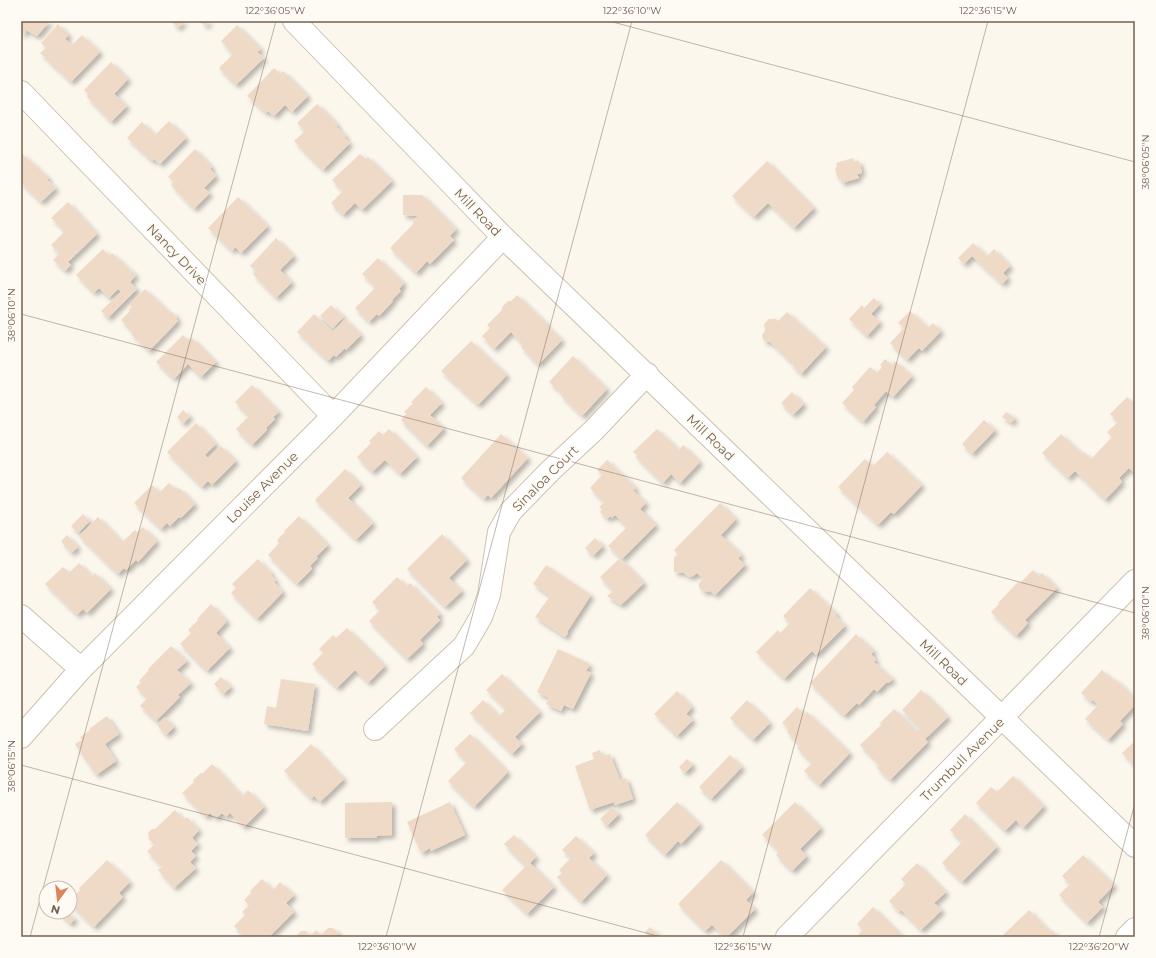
<svg xmlns="http://www.w3.org/2000/svg" width="1156" height="958" font-family="Montserrat,sans-serif">
	<style>
		.building { fill: #efdac7; filter: url(#shadow) }
		.lines { fill: none; stroke-linecap: round; stroke-linejoin: round }
		.minor-casing { stroke: #cec1b3; stroke-width: 24 }
		.minor { stroke: #fff; stroke-width: 22 }
		.ticks { fill: none; stroke: #766151; stroke-width: 1; stroke-opacity: 0.45 }
		.labels { text-anchor: middle; dominant-baseline: central; stroke-width: 4; stroke-linejoin: round; paint-order: stroke }
		.street-label { font-size: 13px; fill: #766151; stroke: #fefbf4 }
		.neatline { fill: none; stroke: #766151; stroke-width: 1.5 }
		.ticks-label { font-size: 10px; text-anchor: middle; fill: #766151 }
	</style>
	<defs>
		<filter id="shadow"><feDropShadow dx="3.5" dy="3.5" stdDeviation="2" flood-color="#0004"/></filter>
	</defs>
	<rect width="100%" height="100%" fill="#fcf7ed"/>
	<path class="building" d="M21,21H50L37,36L26,30L23,35L21,33Z
		M171,21H185L178,28Z
		M200,21H210L205,26Z
		M58,24L69,35L65,39L72,45L82,35L100,52L71,82L40,53L46,48L41,43Z
		M237,25L261,49L257,52L264,58L236,85L219,68L233,54L221,41Z
		M111,62L128,79L114,94L127,106L111,122L87,97L89,95L84,90Z
		M274,68L280,74L283,71L308,96L292,112L285,105L274,116L268,111L266,113L247,96Z
		M317,104L338,125L336,126L346,136L344,137L350,143L323,170L294,141L305,131L297,123Z
		M169,121L186,138L160,164L154,159L152,161L127,138L142,122L155,135Z
		M195,149L212,167L210,169L216,176L204,188L210,193L194,209L171,185L174,182L168,177Z
		M21,153L49,178L47,180L56,188L41,202L21,183Z
		M360,154L366,159L368,157L392,181L362,210L355,203L343,215L331,203L343,191L332,180Z
		M853,158L854,162L859,161L862,173L857,174L859,178L841,183L840,177H837L835,168L837,167L836,163Z
		M767,161L814,208L794,228L768,203L754,217L732,196Z
		M403,195H422L456,229L450,236L454,240L430,264L427,261L416,273L390,248L414,223L412,221L418,216L403,215Z
		M238,197L268,226L241,253L235,247L232,251L208,228Z
		M68,202L97,234L68,262L71,265L65,271L53,260L59,254L51,245L65,231L51,218Z
		M276,238L294,256L280,270L292,282L276,298L253,274L256,271L250,266Z
		M973,243L987,256L994,249L1010,266L1003,273L1008,278L1002,284L972,256L964,264L958,258Z
		M103,249L109,256L112,253L136,275L130,282L137,289L108,318L101,311L121,292L118,289L109,298L99,288L94,293L76,275Z
		M378,258L404,283L399,289L401,291L392,300L393,301L379,316L377,314L369,322L355,308L376,287L362,274Z
		M145,289L170,313L172,312L177,317L176,319L178,321L149,351L131,334L133,332L121,320L130,311L128,310L132,307L129,305Z
		M517,295L547,324L546,325L562,340L538,365L521,347L523,345L511,332L494,349L482,336L490,328L487,325L502,310V307L508,301H511Z
		M874,298L880,304L871,314L880,322L867,336L849,319L862,305L864,308Z
		M331,305L344,317L333,328L320,316Z
		M910,311L928,328L933,323L941,331L922,351L919,348L907,360L890,343L904,328L898,323Z
		M787,312L826,347L801,374L792,365L793,364L770,342L764,341L762,335L765,331L764,324L769,319H776L778,321Z
		M314,314L333,332L345,319L361,335L346,350L345,348L336,357L334,355L328,361L297,332Z
		M183,335L189,341L192,338L216,362L201,377L188,364L174,379L156,362Z
		M471,341L507,375L478,405L441,371Z
		M573,356L607,389L582,416L561,396L563,394L549,382Z
		M885,359L892,365L895,361L912,376L893,397L886,391L874,405L876,407L863,422L842,403L854,390L852,387L870,367L877,373L882,367L880,365Z
		M252,385L279,412L273,417L275,419L266,428L267,430L252,445L236,429L249,416L235,402Z
		M426,387L442,403L430,415L444,428L427,446L401,420L406,414L404,412L413,403L411,402Z
		M792,392L804,404L793,415L781,403Z
		M1127,397L1135,404V474L1129,468L1119,478L1122,482L1105,500L1075,471L1068,478L1042,453L1061,434L1082,454L1084,452L1091,459L1112,437L1107,432L1118,422L1110,414Z
		M183,410L190,416L183,424L177,417Z
		M1006,412L1015,418L1011,423L1002,417Z
		M984,420L995,430L972,454L962,444Z
		M196,423L216,444L205,455L208,458L221,446L236,461L212,485L208,481L202,487L167,452Z
		M389,429L417,457L400,474L385,460L372,472L357,457L371,443L369,441L379,431L383,435Z
		M657,429L679,450L683,445L700,462L680,483L671,474L663,483L636,457L637,455L633,452Z
		M501,434L528,458L491,498L488,495L484,499L461,478Z
		M887,452L922,485L894,514L891,512L878,525L838,487L865,459L873,466Z
		M607,460L636,488L633,490L646,503L640,509L656,525L622,559L608,546L627,527L615,515L612,518L610,516L607,519L600,512L602,510L599,507L604,502L590,488L602,475L597,470Z
		M345,469L361,485L348,498L373,523L356,540L315,500Z
		M169,483L177,490L179,488L195,504L181,518L179,517L170,526L167,523L161,529L134,503L152,485L160,492Z
		M720,503L736,519L721,535L742,555L738,558L745,565L715,595L710,591L704,592L699,587V583L703,578L697,573L693,576L689,577L684,573L674,572V557L677,556V553L674,550Z
		M83,514L90,521L78,533L71,526Z
		M299,516L328,545L316,557L318,558L310,566L312,569L297,584L268,555L279,543L277,540L285,532L284,531Z
		M98,517L122,542L135,530L137,532L143,527L157,541L138,562L136,560L126,570L124,568L118,574L79,536Z
		M442,534L467,560L449,578L462,591L445,607L407,569Z
		M67,535L78,547L71,553L61,541Z
		M595,538L603,546L593,556L585,548Z
		M258,559L272,574L271,575L276,580L274,582L283,592L257,619L231,593L236,588L232,584Z
		M619,559L623,563L624,562L644,583L621,605L607,596L613,591L600,577Z
		M79,563L92,576L95,573L111,589L87,613L83,609L77,615L45,584L63,567L69,573Z
		M546,565L591,595L567,632L568,633L565,637L535,617L550,596L533,584Z
		M1033,570L1039,576L1042,573L1057,588L1025,620L1028,623L1016,636L991,612L999,604L998,603L1018,582L1020,583Z
		M397,577L407,586L410,583L440,614L437,617L440,620L420,640L423,644L407,659L369,621L380,610L372,602Z
		M810,588L837,614L835,615L845,626L816,655L812,651L784,679L756,652L778,630L780,633L790,623L783,616Z
		M211,604L227,621L216,633L230,648L207,671L180,644L191,633L188,630L198,620L197,619Z
		M347,628L385,666L368,683L355,670L337,688L312,664L323,653L319,649L333,635L336,638Z
		M856,634L874,651L871,654L876,659L874,662L893,679L888,683L887,682L877,692L874,689L859,705L857,703L844,716L810,683Z
		M171,646L187,661L177,670L191,683L178,695L180,697L156,721L140,706L147,698L136,687L141,682L139,681L149,670L148,669Z
		M558,649L590,664L586,671L591,673L573,709L564,705L561,711L546,704L549,698L537,692Z
		M1102,670L1112,680L1114,678L1135,698V705L1120,721L1123,724L1108,740L1085,719L1098,705L1093,700L1091,702L1081,693Z
		M502,674L540,712L515,737L522,744L512,754L470,713L483,700L499,716L506,709L486,690Z
		M221,677L231,687L223,694L214,684Z
		M281,679L315,684L308,731L264,724L267,706L276,708Z
		M921,690L948,717L925,739L928,742L890,780L877,768L879,766L874,760V759L860,745L881,725L880,723L894,709L916,731L920,728L902,710Z
		M677,691L692,707L686,714L693,720L677,736L654,714Z
		M747,700L770,723L753,740L730,718Z
		M797,707L804,714L807,712L850,753L819,785L804,771L812,763L797,748L800,745L787,732L789,729L782,723Z
		M107,716L119,734L105,744L116,761L96,775L75,744L82,740L80,737L90,730L89,729Z
		M165,717L174,727L166,735L157,725Z
		M470,734L508,772L474,807L448,781L467,762L454,749Z
		M1135,741V766L1122,753Z
		M311,744L344,779L320,802L314,796L311,799L284,771Z
		M600,750L602,756L610,754L620,780L626,778L633,799L615,805L614,802L590,810L575,766L594,759L592,753Z
		M730,755L742,767L711,799L699,787Z
		M687,759L693,765L685,773L679,767Z
		M212,764L242,796L248,790L264,807L244,827L230,813L226,817L222,813L216,818L210,813L206,817L182,793L194,782L193,780L201,773H203Z
		M1013,776L1044,806L1023,828L1016,820L1005,831L976,803L991,787L997,792Z
		M392,802V835L377,836V838H345V803Z
		M450,802L465,835L431,851L430,848L421,853L407,822Z
		M677,802L700,824L681,844L678,841L665,855L645,835Z
		M795,802L821,828L800,849L807,856L792,871L776,855L779,851L762,835Z
		M612,807L619,814L607,826L600,819Z
		M175,810L184,820L187,817L199,830L192,838L198,844L191,851L196,856L190,862L196,868L174,888L158,870L162,867L147,851L154,845L149,839L148,833L152,829H155Z
		M965,814L997,847L962,882L942,863L962,842L950,830Z
		M514,835L536,857L530,863L554,887L527,914L502,890L526,866L504,844Z
		M576,836L594,853L589,858L607,875L581,902L557,877L562,873L559,870L571,858L562,850Z
		M1083,855L1114,885L1098,902L1103,907L1087,923L1059,895L1070,884L1062,876Z
		M107,860L130,882L119,893L123,897L94,927L70,904V901L80,890L79,888Z
		M721,860L753,892L746,900L755,909L727,937H725L712,925L705,931L678,904Z
		M917,863L946,892L934,903L942,910L921,930L901,910L899,912L889,901L906,884L901,879Z
		M262,879L273,890L280,882L294,895L286,903L294,912L269,937H240V936L242,934L234,926L245,915L242,912L249,905L244,900L251,893L250,891Z
		M873,907L902,936L901,937H856L863,930L857,924Z
		M1029,910L1050,932L1052,930L1058,937H1001Z
		M60,912H67L75,919L70,924L59,913Z
		M650,927L661,937H650L645,932Z
		M328,928H333L339,933L336,936L337,937H295L301,931H306L310,936L316,930L321,935Z"/>
	<g class="lines">
		<g class="minor-casing">
			<path id="minor" d="M294,21L503,237L1135,846
				M21,92L333,416
				M21,616L81,669
				M375,729L464,646L481,617L489,595L499,532L511,511L550,471L594,430L647,374
				M21,737L81,669L333,416L503,237
				M787,937L1135,581
				M1127,937L1135,929"/>
		</g>
		<use href="#minor" class="minor"/>
	</g>
	<path class="ticks" d="M609,21L1135,162M21,314L1135,613M21,765L661,937M30,937L276,21M386,937L632,21M743,937L988,21M1099,937L1135,803"/>
	<g class="labels">
		<g class="street-label">
			<text transform="translate(478 212) rotate(46)">Mill Road</text>
			<text transform="translate(177 254) rotate(46)">Nancy Drive</text>
			<text transform="translate(711 437) rotate(44)">Mill Road</text>
			<text transform="translate(545 478) rotate(-45)">Sinaloa Court</text>
			<text transform="translate(262 487) rotate(-45)">Louise Avenue</text>
			<text transform="translate(944 662) rotate(44)">Mill Road</text>
			<text transform="translate(962 759) rotate(-45)">Trumbull Avenue</text>
		</g>
	</g>
	<rect width="1156" height="958" fill="none" stroke="#fefbf4" stroke-width="44"/>
	<g transform="translate(58 900) rotate(195)"><circle r="19" fill="#fefbf4" stroke="#c8bdb3"/>
	<path d="M0-3L7 15L0 10L-7 15Z" fill="#db845d"/>
	<text y="-6" font-size="11" font-weight="bold" text-anchor="middle" fill="#766151">N</text>
	</g>
	<rect x="22" y="22" width="1112" height="914" class="neatline"/>
	<g class="ticks-label">
		<text x="275" y="14">122°36'05"W</text>
		<text x="632" y="14">122°36'10"W</text>
		<text x="988" y="14">122°36'15"W</text>
		<text transform="translate(1145 162) rotate(-90)" y="4">38°06'05"N</text>
		<text transform="translate(11 315) rotate(-90)" y="4">38°06'10"N</text>
		<text transform="translate(1145 613) rotate(-90)" y="4">38°06'10"N</text>
		<text transform="translate(11 766) rotate(-90)" y="4">38°06'15"N</text>
		<text x="387" y="950">122°36'10"W</text>
		<text x="743" y="950">122°36'15"W</text>
		<text x="1099" y="950">122°36'20"W</text>
	</g>
</svg>
